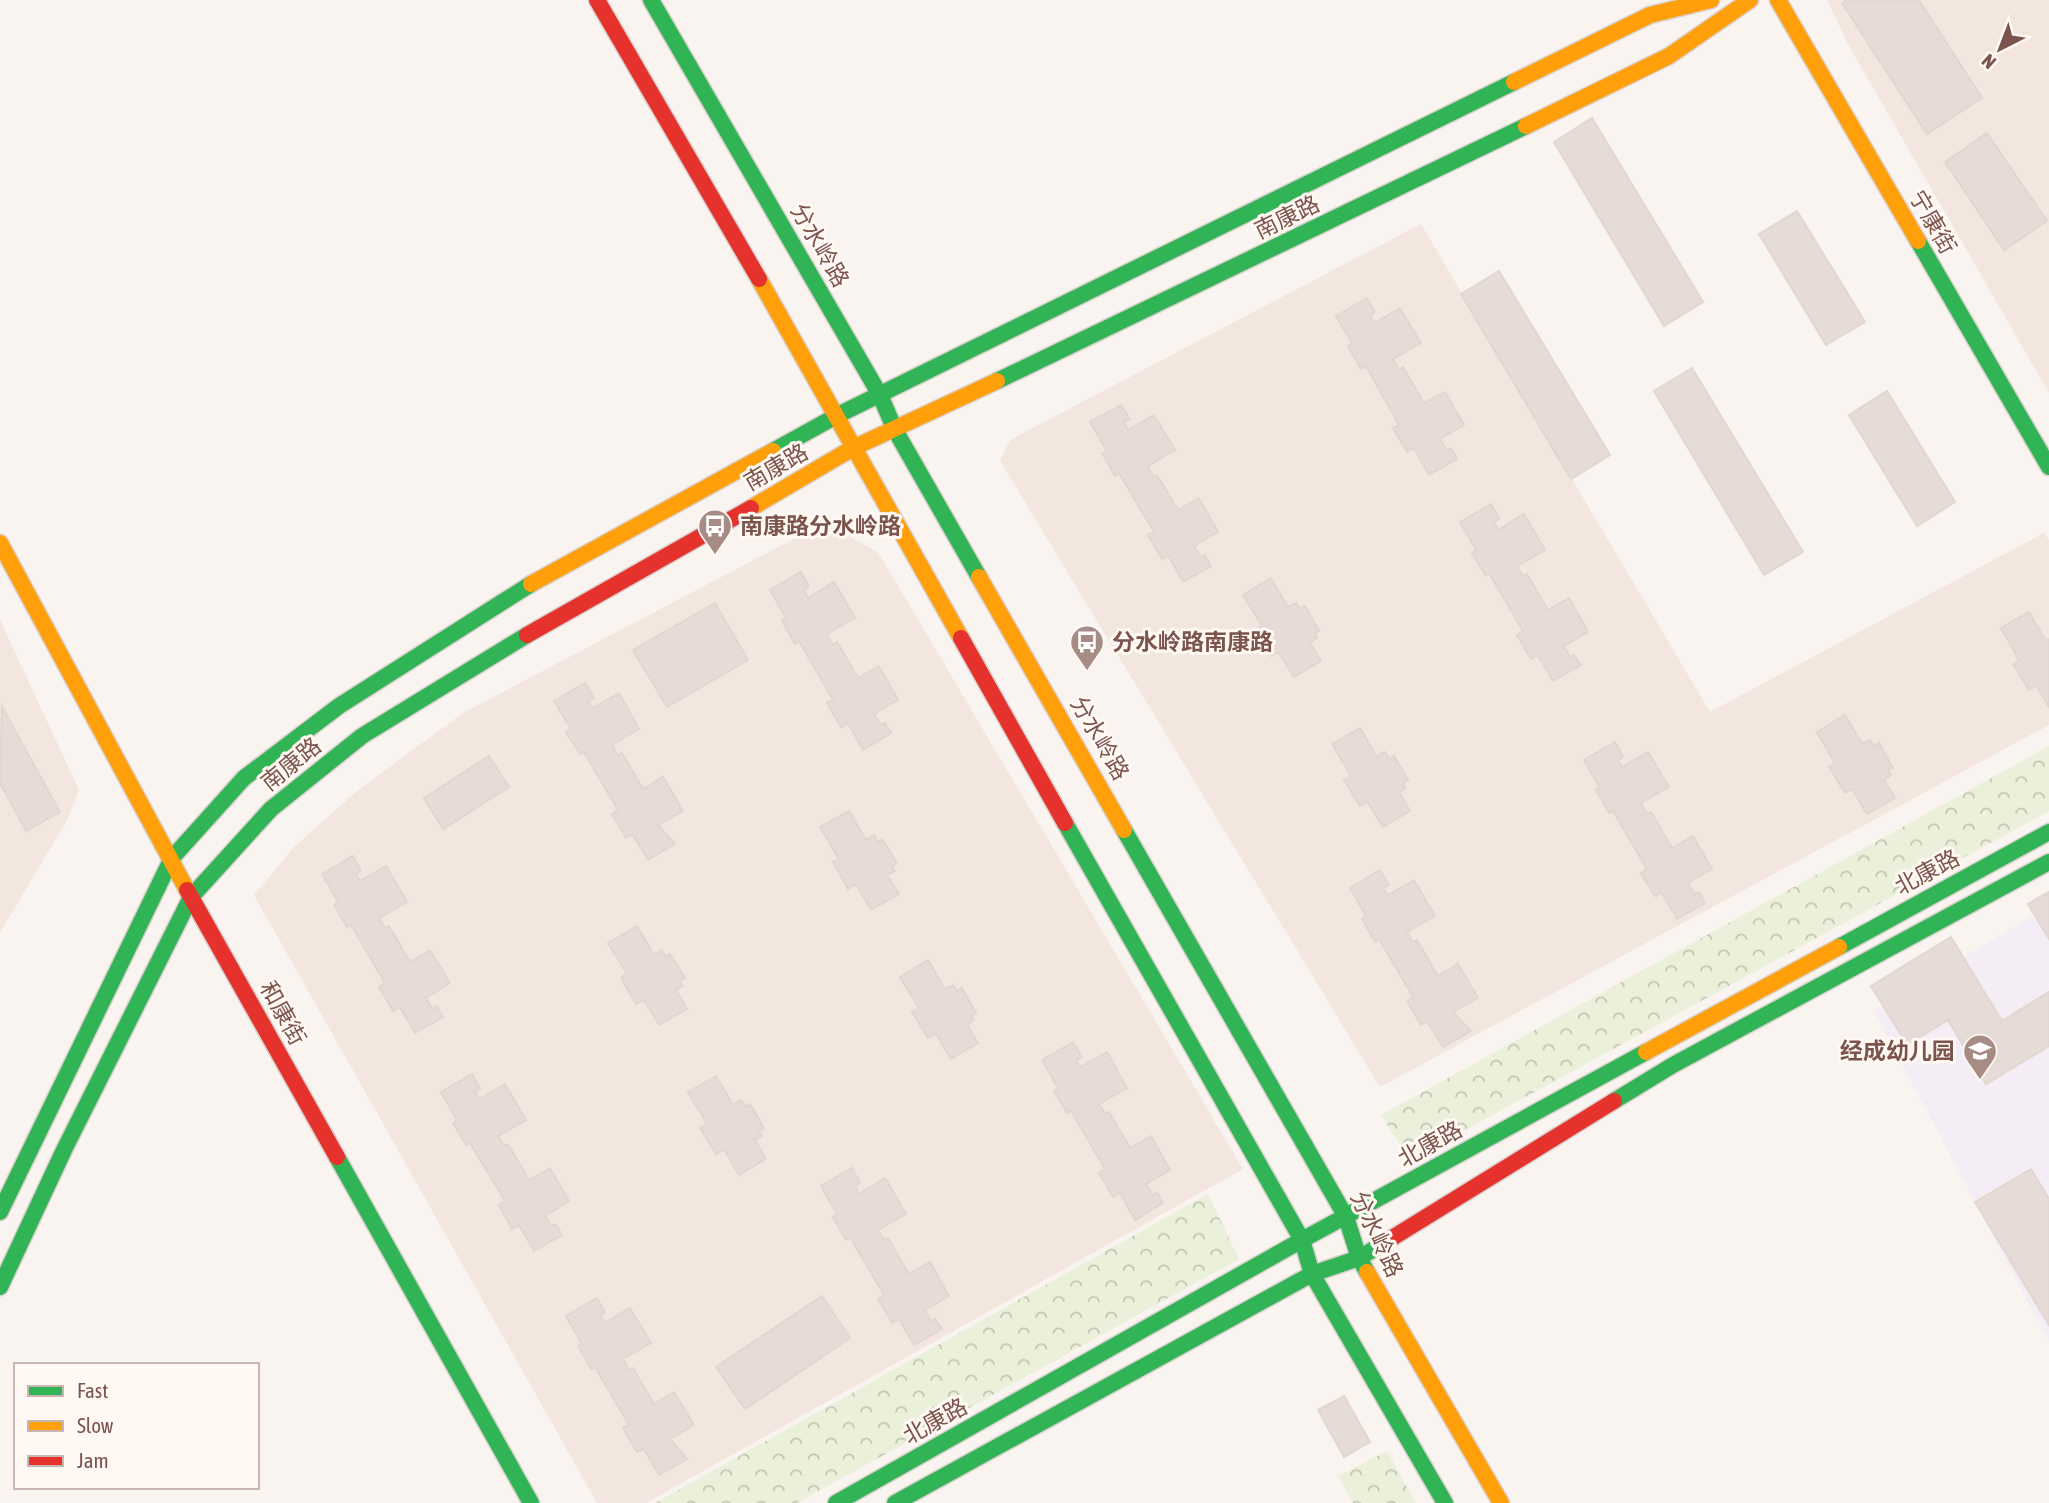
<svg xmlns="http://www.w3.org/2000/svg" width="2049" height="1503" font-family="'Asap Condensed','Noto Sans SC',sans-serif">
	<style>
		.residential { fill: #f3e6df }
		.education { fill: #f4edf5 }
		.park { fill: url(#park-crowns) }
		.building { fill: #e6dbd6; stroke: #e2d6d1; stroke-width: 2 }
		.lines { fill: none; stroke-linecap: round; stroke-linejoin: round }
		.fast-casing { stroke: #dad0cd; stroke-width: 19 }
		.slow-casing { stroke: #dad0cd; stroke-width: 19 }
		.jam-casing { stroke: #dad0cd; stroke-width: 19 }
		.fast { stroke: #30b455; stroke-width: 16 }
		.slow { stroke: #ff9f0a; stroke-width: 16 }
		.jam { stroke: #e5322d; stroke-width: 16 }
		.labels { text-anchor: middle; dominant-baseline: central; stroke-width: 6; stroke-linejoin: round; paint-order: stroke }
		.street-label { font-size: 23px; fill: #7b544c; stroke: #fff8f3 }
		.poi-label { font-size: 23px; font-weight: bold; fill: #7b544c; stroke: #fff8f3; text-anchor: start }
	</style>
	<defs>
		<pattern id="park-crowns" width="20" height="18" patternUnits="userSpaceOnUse" patternTransform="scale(1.75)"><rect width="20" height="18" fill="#eaf0da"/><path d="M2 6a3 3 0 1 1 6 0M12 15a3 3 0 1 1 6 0" fill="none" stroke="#c3c5b3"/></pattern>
	</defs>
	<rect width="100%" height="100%" fill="#f9f4ef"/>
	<path class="residential" d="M1827,0H2049V393L1849,46Z
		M1421,224L1710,712L2044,533L2049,540V725L1380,1087L1000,461L1010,440Z
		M824,523L878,552L1243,1169L646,1503H597L254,895L295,846L356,792L463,713Z
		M0,620L79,790L67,820L0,933Z"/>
	<path class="education" d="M2049,906V1342L1874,1011Z"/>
	<path class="park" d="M2049,746V811L1410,1160L1381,1115Z
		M1208,1194L1239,1259L797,1503H655Z
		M1387,1451L1416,1503H1353L1338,1476Z"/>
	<path class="building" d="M1847,0H1919L1982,98L1927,134L1842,3Z
		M1592,118L1703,302L1664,326L1554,142Z
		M1987,133L2047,221L2004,250L1945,162Z
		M1797,211L1865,322L1826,345L1759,234Z
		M1499,271L1610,455L1571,479L1461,294Z
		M1367,298L1375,312L1370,316L1374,323L1400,308L1421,343L1393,359L1399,370L1403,367L1424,403L1445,392L1464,425L1440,439L1447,450L1451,448L1457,459L1429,475L1414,448L1407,452L1393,428L1399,425L1366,366L1361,369L1348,346L1352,343L1336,316Z
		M1692,368L1803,552L1764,575L1654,391Z
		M1887,391L1955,502L1917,526L1849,415Z
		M1121,405L1130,419L1124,422L1128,430L1154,415L1175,450L1148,466L1153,477L1157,475L1178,510L1199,498L1218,532L1194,546L1201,557L1205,555L1211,566L1183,582L1168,555L1162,559L1148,535L1154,532L1119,473L1115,476L1102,453L1107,451L1090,422Z
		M1491,504L1499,519L1494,522L1498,530L1524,514L1545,550L1517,566L1523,576L1527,574L1548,610L1569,598L1588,632L1564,646L1570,657L1574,655L1581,665L1553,681L1538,655L1531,659L1517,635L1523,631L1489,573L1485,575L1472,553L1476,550L1460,522Z
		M801,572L809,587L804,590L808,598L834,582L855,618L827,634L833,645L837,642L858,678L879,666L898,700L874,714L881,725L885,723L891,733L863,750L848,723L841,727L827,703L833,700L799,641L795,644L782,621L786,618L770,590Z
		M1271,578L1288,607L1296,603L1300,609L1305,606L1319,631L1315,633L1317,638L1310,643L1321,661L1294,677L1278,652L1271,656L1255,630L1262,626L1243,595Z
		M715,603L748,660L667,707L633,650Z
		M2029,612L2046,641L2049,639V707L2036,685L2029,690L2013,664L2019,660L2001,628Z
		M585,683L594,698L588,701L593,708L619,693L639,729L612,745L618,755L622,753L643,789L663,777L683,811L658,825L675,844L648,860L632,834L626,838L612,814L618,810L584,752L580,754L566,732L571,729L554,701Z
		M2,707L60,812L26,831L0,783Z
		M1845,715L1862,744L1870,740L1874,746L1879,743L1893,768L1888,770L1891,775L1884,780L1895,798L1867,814L1852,789L1845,793L1829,767L1835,763L1817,732Z
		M1360,728L1377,757L1385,752L1389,759L1394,756L1408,780L1403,783L1406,788L1399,792L1410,811L1383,827L1367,801L1360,806L1344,780L1351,776L1332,744Z
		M1615,742L1623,757L1618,760L1622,767L1648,752L1669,787L1641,803L1647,814L1651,812L1672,848L1693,836L1712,869L1688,883L1694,894L1699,892L1705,903L1677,919L1662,893L1655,896L1641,873L1647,869L1613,811L1609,813L1596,790L1600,788L1584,760Z
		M489,756L509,787L443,829L424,798Z
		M849,811L866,840L874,835L878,842L882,839L897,863L892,866L895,871L887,875L899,894L871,910L856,884L848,889L833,862L839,859L820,827Z
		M353,856L361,871L356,874L360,881L386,866L407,902L379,918L385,928L389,926L410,962L430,950L450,983L426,998L432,1009L437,1006L443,1017L415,1033L400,1007L393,1011L379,987L385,983L351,925L347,927L334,905L338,902L322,874Z
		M1380,870L1389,885L1383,888L1388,895L1414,880L1435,916L1407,932L1413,942L1417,940L1438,976L1458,964L1478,998L1453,1012L1471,1031L1443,1047L1427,1021L1421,1025L1407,1001L1413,997L1379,939L1375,942L1362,919L1366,916L1350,888Z
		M2049,892V939L2028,904Z
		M637,926L654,955L662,950L665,957L670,954L685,978L680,981L683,986L676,990L687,1009L659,1025L644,1000L636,1004L621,978L627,974L608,943Z
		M1951,937L2002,1021L2049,992V1046L1986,1084L1948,1020L1907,1045L1871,986Z
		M928,960L945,989L953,985L957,991L962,988L976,1013L972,1016L974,1020L967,1025L978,1043L951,1059L936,1034L928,1038L912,1012L919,1008L900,977Z
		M1073,1042L1082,1057L1076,1060L1080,1067L1107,1052L1127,1088L1099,1104L1105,1114L1109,1112L1130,1148L1151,1136L1170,1170L1146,1184L1153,1195L1157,1192L1163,1203L1135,1220L1120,1193L1113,1197L1099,1173L1105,1169L1071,1111L1067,1113L1054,1091L1058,1088L1042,1060Z
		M472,1074L480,1089L475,1092L479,1099L505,1084L526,1120L498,1136L504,1146L508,1144L529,1180L550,1168L569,1201L545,1216L552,1226L556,1224L562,1235L534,1251L519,1225L512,1229L499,1205L505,1201L470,1143L466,1145L453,1123L457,1120L441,1092Z
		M716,1076L733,1105L741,1100L745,1107L750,1104L764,1128L759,1131L762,1136L755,1140L766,1159L739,1175L724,1149L716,1154L700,1128L707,1124L688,1092Z
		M852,1168L860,1183L855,1186L859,1194L885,1178L906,1214L878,1230L884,1240L888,1238L909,1274L930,1262L949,1296L925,1310L931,1321L935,1319L942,1329L914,1345L899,1319L892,1323L878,1299L884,1295L850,1237L846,1240L833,1217L837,1214L821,1186Z
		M2031,1169L2049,1199V1325L1975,1202Z
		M822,1296L850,1338L745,1409L716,1367Z
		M597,1298L605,1313L600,1316L604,1323L630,1308L651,1343L623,1359L629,1370L633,1368L654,1404L674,1392L694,1425L670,1439L687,1459L659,1475L644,1449L637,1452L623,1428L629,1425L595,1367L591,1369L578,1346L582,1344L566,1316Z
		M1344,1396L1370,1442L1344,1457L1318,1410Z"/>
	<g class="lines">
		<g class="fast-casing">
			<path id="fast" d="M651,0L880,395L895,430L979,577
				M1918,241L2049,467
				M997,381L1526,126
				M773,451L838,415L1514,82
				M1065,823L1302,1240L1312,1274L1445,1503
				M1124,830L1346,1217L1359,1258L1367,1272
				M1839,947L2049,832
				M1614,1101L1673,1065L2049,862
				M337,1157L531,1503
				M0,1212L172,858L244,778L339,706L531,584
				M0,1287L64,1150L191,897L271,809L362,736L527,635
				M836,1503L1302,1240L1646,1052
				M895,1503L1312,1274L1359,1258L1384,1243"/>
		</g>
		<g class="slow-casing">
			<path id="slow" d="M1778,0L1918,241
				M1514,82L1650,15L1711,0
				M1526,126L1669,56L1750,0
				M759,279L961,638
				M751,508L853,448L997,381
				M0,543L187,890
				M979,577L1124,830
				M531,584L773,451
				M1646,1052L1839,947
				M1367,1272L1501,1503"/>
		</g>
		<g class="jam-casing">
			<path id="jam" d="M597,0L759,279
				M527,635L751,508
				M961,638L1065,823
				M187,890L337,1157
				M1384,1243L1614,1101"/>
		</g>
		<use href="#fast" class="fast"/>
		<use href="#slow" class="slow"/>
		<use href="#jam" class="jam"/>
	</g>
	<defs>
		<g id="bus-pin" transform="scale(1.75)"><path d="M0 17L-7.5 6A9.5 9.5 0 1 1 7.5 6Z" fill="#a78c85" stroke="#fff8f3"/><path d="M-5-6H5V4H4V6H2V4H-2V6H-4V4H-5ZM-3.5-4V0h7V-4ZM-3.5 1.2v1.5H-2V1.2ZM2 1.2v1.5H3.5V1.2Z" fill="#fff"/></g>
		<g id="school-pin" transform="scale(1.75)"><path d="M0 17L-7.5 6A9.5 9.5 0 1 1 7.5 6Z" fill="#a78c85" stroke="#fff8f3"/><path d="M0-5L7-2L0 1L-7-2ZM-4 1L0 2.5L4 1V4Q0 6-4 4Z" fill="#fff"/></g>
	</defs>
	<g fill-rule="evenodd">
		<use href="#bus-pin" x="715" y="526"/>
		<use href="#bus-pin" x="1087" y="642"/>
		<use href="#school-pin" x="1980" y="1051"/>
	</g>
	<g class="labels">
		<g class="street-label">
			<text transform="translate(1287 217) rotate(-26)">南康路</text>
			<text transform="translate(1933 222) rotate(60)">宁康街</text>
			<text transform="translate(820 245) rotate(60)">分水岭路</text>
			<text transform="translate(776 467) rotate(-30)">南康路</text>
			<text transform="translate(1100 738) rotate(60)">分水岭路</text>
			<text transform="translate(291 764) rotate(-39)">南康路</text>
			<text transform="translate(1927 872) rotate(-28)">北康路</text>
			<text transform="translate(283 1013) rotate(61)">和康街</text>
			<text transform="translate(1430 1144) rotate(-29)">北康路</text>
			<text transform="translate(1377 1234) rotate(65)">分水岭路</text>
			<text transform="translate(935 1421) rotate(-29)">北康路</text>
		</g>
		<g class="poi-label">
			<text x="740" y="526">南康路分水岭路</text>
			<text x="1112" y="642">分水岭路南康路</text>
			<text x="1955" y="1051" text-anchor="end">经成幼儿园</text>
		</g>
	</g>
	<rect x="14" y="1363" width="245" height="126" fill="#fff8f3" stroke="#cab6b0" stroke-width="2"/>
	<rect x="28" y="1386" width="35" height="10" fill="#30b455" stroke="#cab6b0" stroke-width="2"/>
	<text x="77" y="1398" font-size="21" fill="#7b544c">Fast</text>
	<rect x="28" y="1421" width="35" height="10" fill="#ff9f0a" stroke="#cab6b0" stroke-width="2"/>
	<text x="77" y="1433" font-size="21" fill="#7b544c">Slow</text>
	<rect x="28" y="1456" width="35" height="10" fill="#e5322d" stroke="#cab6b0" stroke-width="2"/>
	<text x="77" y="1468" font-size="21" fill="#7b544c">Jam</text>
	<g transform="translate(2000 49) rotate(222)" stroke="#fff8f3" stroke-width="5" paint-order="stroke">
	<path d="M0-5L12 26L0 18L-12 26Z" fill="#7b544c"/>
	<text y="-10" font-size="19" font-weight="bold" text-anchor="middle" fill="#7b544c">N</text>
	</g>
</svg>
